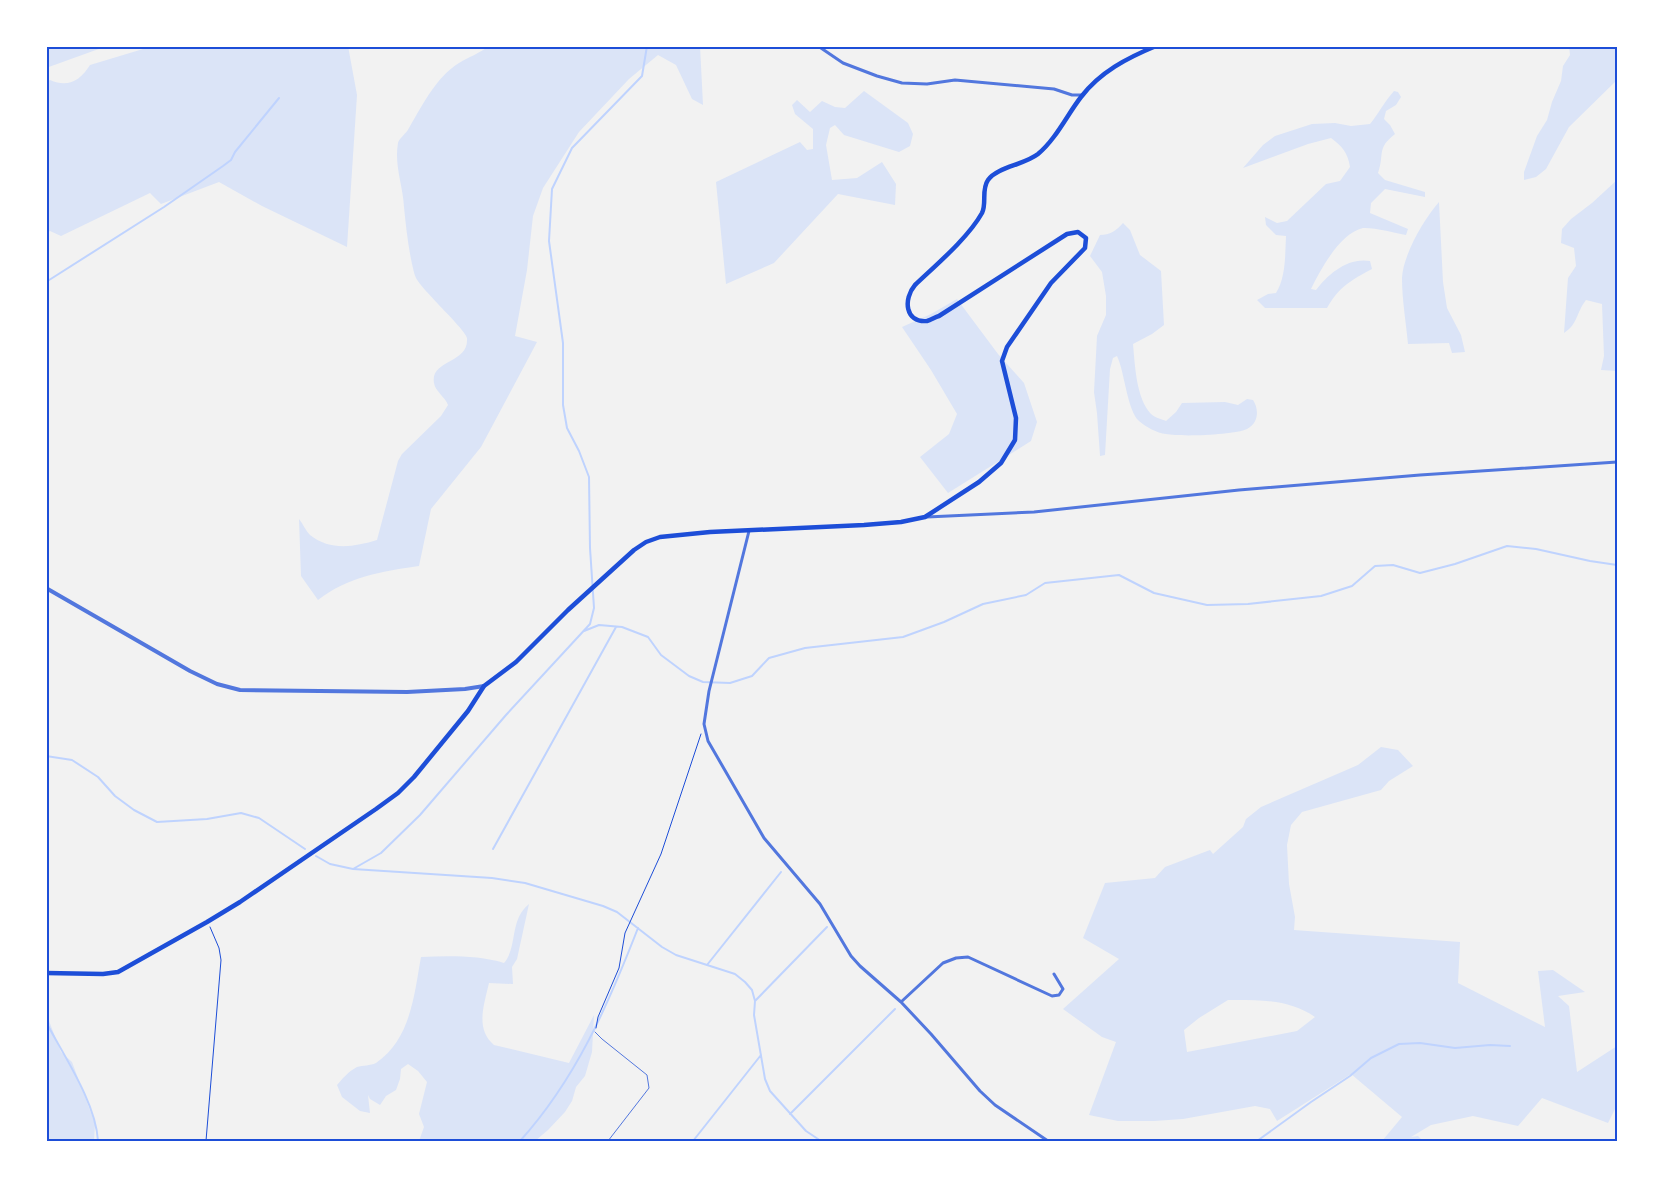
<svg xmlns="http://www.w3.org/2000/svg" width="1663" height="1187" font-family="'Work Sans',sans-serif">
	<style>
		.green { fill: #dbe4f7; fill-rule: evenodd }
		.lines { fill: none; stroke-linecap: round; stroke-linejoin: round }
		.stream { stroke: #bfd3fe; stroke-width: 2 }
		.path { stroke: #1d4ed8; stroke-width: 1 }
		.service { stroke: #5277de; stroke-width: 1 }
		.minor { stroke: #5277de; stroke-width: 3 }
		.tertiary { stroke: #5277de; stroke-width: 4 }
		.secondary { stroke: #1d4ed8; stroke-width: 4.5 }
		.neatline { fill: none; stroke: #1d4ed8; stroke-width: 2 }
	</style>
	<rect width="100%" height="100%" fill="#f2f2f2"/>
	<path class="green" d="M46,46H107L46,68Z
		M153,46H348L357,95L347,247L262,206L219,182L161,204L150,193L61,236L50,231L46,233V82L50,80C68,88 80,81 90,65Z
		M489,46H700L703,105L692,99L676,65L658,55L629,79L579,132L543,188L533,216L527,270L515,336L537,342L481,447L431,509L419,566C383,571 347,577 318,600L301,576L299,519C303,524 306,531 310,535C330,551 354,547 377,540L398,461L402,454L441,416L448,405C445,397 435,391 434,383C430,359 469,364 467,338C467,331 422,290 416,278C414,274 413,268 412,264C408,245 406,227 404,207C403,186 394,165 398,143C399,138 406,134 409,128C422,106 436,77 459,63C469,57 480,53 489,46Z
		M1569,46H1617V80L1569,127L1546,169L1536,177L1524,180V172L1537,136L1547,120L1552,102L1561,81L1563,66L1570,55Z
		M864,91L908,123L913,134L910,146L899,152L844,135L835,125L830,128L826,145L832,180L857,178L882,162L896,184L895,205L838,194L774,263L726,284L716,182L800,142L807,150L813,149V129L795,114L792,105L797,100L810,112L822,101L835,107L845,108Z
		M1394,91L1398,92L1401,97L1396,105L1386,111L1384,119L1390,125L1395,134C1376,149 1385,153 1378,173L1385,180L1425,192V197L1385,189L1371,203L1370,213L1408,229L1406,235C1396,233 1372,227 1363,228C1340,233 1321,269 1311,289L1316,290C1328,274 1348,257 1370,261L1372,269C1351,280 1339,287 1327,308H1265L1257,300L1268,294L1276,293C1286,277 1285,255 1286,236L1276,235L1266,225L1265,217L1277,223L1287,221L1326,184L1340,181L1350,167C1348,153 1342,146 1331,138L1308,144L1243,168L1263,145L1275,136L1312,124L1335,123L1351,126L1370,124C1379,113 1384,102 1394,91Z
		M1617,180V371L1601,370L1604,356L1602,304L1586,300C1576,313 1578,324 1564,333L1568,278L1576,266L1574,248L1561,243L1562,229L1571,219L1592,203Z
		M1439,202L1443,282L1447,308L1461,335L1465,352L1452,353L1449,343L1408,344C1406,322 1402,300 1402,278C1403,255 1424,219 1439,202Z
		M1123,223L1130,230L1140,255L1161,271L1164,325L1152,334L1133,344C1135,365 1136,398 1151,414C1155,418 1162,419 1166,421L1176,412L1182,403L1225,402L1238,405L1247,399L1253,400C1259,409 1259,423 1247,429C1234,435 1181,437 1166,434C1157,433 1146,427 1139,421C1127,410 1125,373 1117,356L1113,358L1110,369L1105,455L1100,456L1097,413L1094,392L1097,336L1106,315V296L1102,272L1090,256L1100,235C1110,235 1116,231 1123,223Z
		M957,299L998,354L1024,383L1037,422L1031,441L948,493L920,457L949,434L957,414L931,370L902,327L931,314Z
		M1381,747L1398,750L1413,766L1389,781L1381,790L1302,812L1291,825L1287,845L1289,884L1295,917L1294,930L1460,942L1458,983L1545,1027L1538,971L1553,970L1585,992L1558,996L1569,1006L1577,1072L1617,1046V1105L1608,1123L1542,1098L1518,1126L1473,1116L1431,1125L1411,1137L1418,1136L1423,1141H1382L1402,1117L1351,1074L1277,1121L1270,1109L1255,1106L1183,1119L1154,1121H1118L1089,1115L1116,1042L1102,1037L1063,1009L1119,959L1083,938L1105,883L1155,878L1165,867L1210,850L1213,854L1243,827L1246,819L1261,807L1358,765ZM1228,1000C1259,1000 1289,999 1315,1017L1297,1031L1187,1052L1184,1030L1199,1018Z
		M529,904L517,959L512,967L513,984L489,983C484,1005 475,1029 494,1045L569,1063L594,1015L592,1052L585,1076L576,1087L572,1101L565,1112L548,1130L535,1141H419L424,1127L419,1114L427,1082L418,1071L408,1064L401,1069L400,1079L396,1090L386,1096L380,1105L370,1099L368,1095L370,1113L360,1111L342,1097L337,1085C343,1078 349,1071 357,1067C363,1065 370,1066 376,1063C411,1039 414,995 421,957C448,956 478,955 504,963C518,947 509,920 529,904Z
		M46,1018L49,1021L61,1052L72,1062L95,1124L94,1141H46Z"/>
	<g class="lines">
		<path class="stream" d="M46,282L164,207L223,166L231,160L235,152L279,98
			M584,631L599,625L622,627L648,637L661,655L689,676L703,682L730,683L752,676L769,658L805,648L903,637L944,622L983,604L1026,595L1045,583L1119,575L1154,593L1207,605L1248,604L1321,596L1352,586L1375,566L1393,565L1420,573L1455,564L1507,546L1536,549L1590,561L1617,565
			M46,756L72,760L98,777L115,796L134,810L157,822L207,819L241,813L259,818L305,849
			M493,849L616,627
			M316,856L330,864L353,869L492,878L525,883L603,906L617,912L662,947L676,955L735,974L745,982L752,990L755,1001L754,1015L765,1079L770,1091L806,1131L821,1141
			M353,869L381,853L420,815L506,715L590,624L594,608L590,548L589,477L579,451L567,428L563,405V343L549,241L552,189L572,148L642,76L647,46
			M707,965L781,872
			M755,1001L827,927
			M46,1022C64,1056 96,1103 98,1141
			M790,1114L895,1009
			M520,1141C576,1079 608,1005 638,928
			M693,1141L761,1055
			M1257,1141L1311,1102L1350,1076L1371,1058L1399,1044L1420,1043L1455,1048L1490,1045L1510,1046"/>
		<path class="path" d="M596,1028L598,1017L619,968L625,933L661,854L701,734
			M206,1141L221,960L219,948L210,927"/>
		<path class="service" d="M595,1032L602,1039L647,1075L649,1088L608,1141"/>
		<path class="minor" d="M818,46L843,63L877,76L902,83L927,84L955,80L1054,89L1072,95H1083
			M927,517L1034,512L1239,490L1420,475L1617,462
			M749,531L709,691L704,724L708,741L764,838L820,904L851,956L860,966L901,1002L931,1034L980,1091L995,1105L1048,1141
			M901,1002L943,963L956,958L968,957L1052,996L1059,995L1063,989L1054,974"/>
		<path class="tertiary" d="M46,588L190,671L217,684L240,690L407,692L465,689L484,686"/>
		<path class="secondary" d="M46,973L103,974L118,972L207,922L240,902L376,809L398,793L414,777L468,711L484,686L516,662L568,610L634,550L646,542L660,537L710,532L864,525L901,522L925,517L979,482L1001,463L1015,440L1016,418L1002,361L1007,347L1051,283L1085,248L1086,238L1078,232L1067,234L939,316C935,317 931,320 927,321C905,323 903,299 915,285C936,265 968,238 982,213C987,203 981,190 988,180C997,167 1024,165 1038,154C1056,139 1067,115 1081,97C1100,72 1127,58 1156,46"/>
	</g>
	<rect width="1663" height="1187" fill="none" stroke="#ffffff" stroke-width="95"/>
	<rect x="48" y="48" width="1568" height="1092" class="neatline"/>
</svg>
